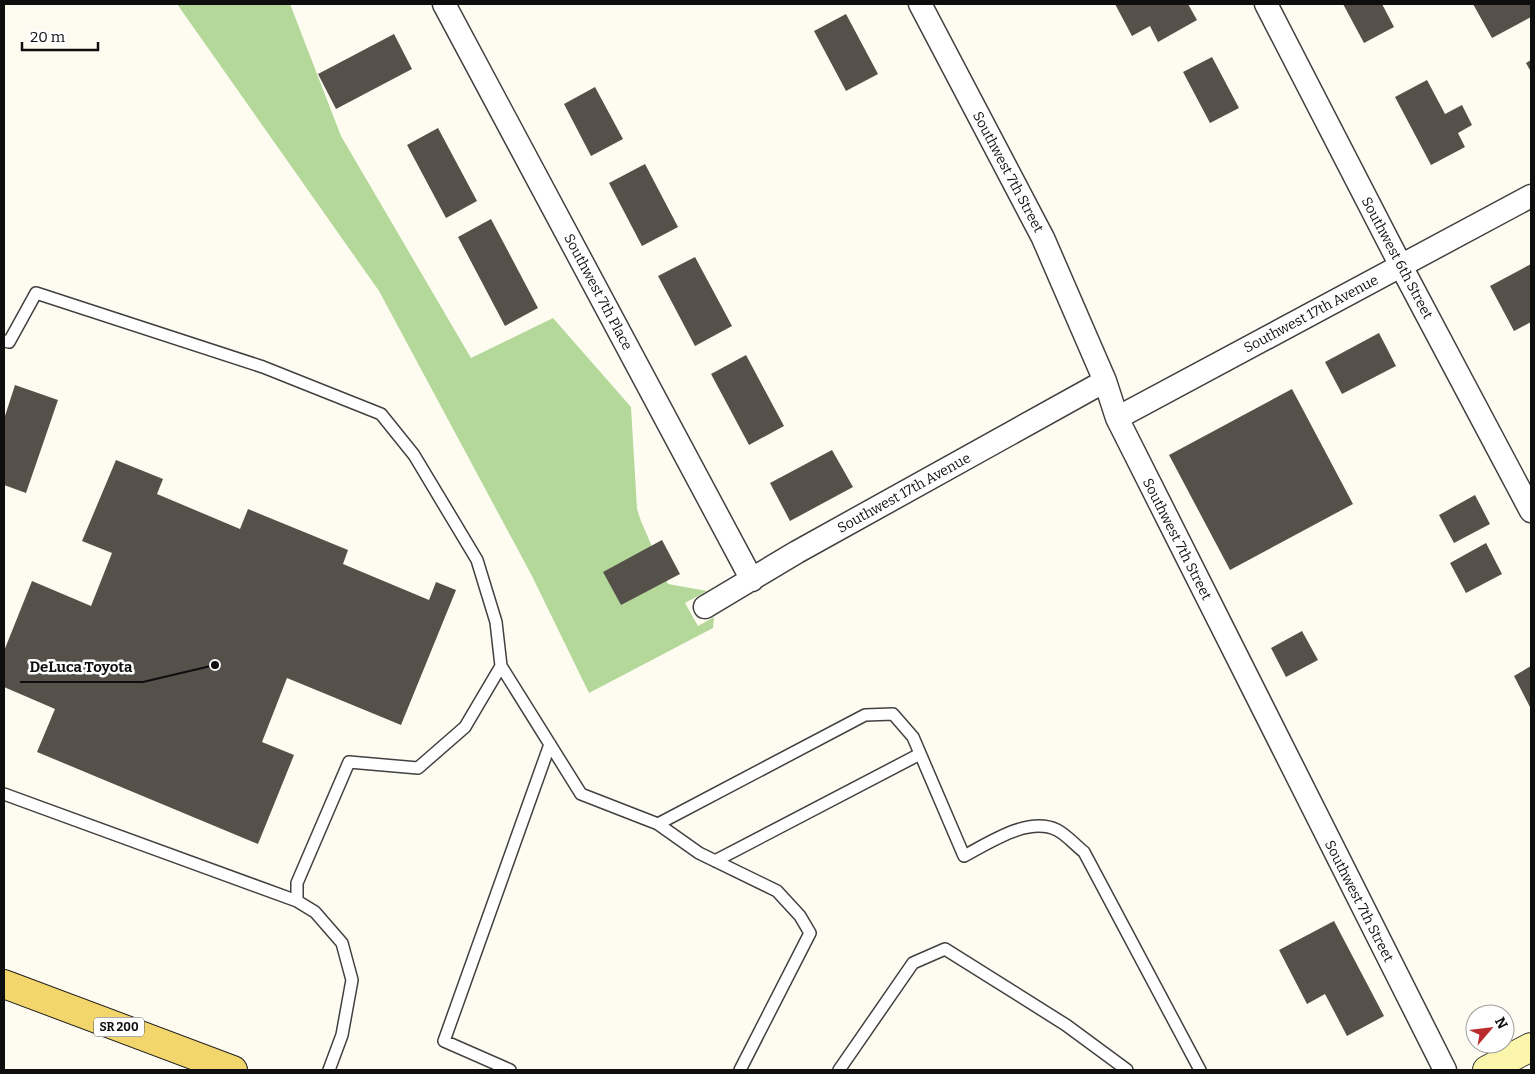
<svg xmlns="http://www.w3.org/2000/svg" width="1535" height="1074" font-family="Bitter,serif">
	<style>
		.forest { fill: #b4d89a }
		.building { fill: #56504b }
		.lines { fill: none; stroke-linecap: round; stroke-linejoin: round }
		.lane-casing { stroke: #414141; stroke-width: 14 }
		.street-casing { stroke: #414141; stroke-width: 25 }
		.secondary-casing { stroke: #303030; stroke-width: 30 }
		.primary-casing { stroke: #1f1f1f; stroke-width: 30 }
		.lane { stroke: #fff; stroke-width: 11 }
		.street { stroke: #fff; stroke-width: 22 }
		.secondary { stroke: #fcf6ad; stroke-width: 28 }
		.primary { stroke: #f3d66b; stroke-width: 28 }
		.labels { text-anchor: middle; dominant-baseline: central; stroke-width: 5; stroke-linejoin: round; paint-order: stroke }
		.shield { fill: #fff; stroke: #565656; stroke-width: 1 }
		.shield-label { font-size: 12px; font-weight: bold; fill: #0e0e0e }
		.street-label { font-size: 14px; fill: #0e0e0e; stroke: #fff }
		.leader { fill: none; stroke: #0e0e0e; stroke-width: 2 }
		.callout-dot { fill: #0e0e0e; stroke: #fff; stroke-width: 2 }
		.callout-label { font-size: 15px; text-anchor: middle; font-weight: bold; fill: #0e0e0e; stroke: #fff; stroke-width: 5; stroke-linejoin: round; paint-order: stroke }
	</style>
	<rect width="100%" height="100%" fill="#fefcf0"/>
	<path class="forest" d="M177,4H290L341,136L471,358L553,318L631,407L637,509L641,521L668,584L707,591L685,603L698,626L714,617L713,628L589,693L532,576L379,291Z"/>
	<path class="building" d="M1115,4H1188L1197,20L1158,42L1150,26L1132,36Z
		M1343,4H1382L1394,27L1364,43Z
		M1473,4H1531V17L1492,38Z
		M846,14L878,74L846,91L814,31Z
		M394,34L412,69L336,109L318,74Z
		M1212,57L1239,108L1210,123L1183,72Z
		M1531,60V72L1526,63Z
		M1427,80L1445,114L1462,105L1472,125L1458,133L1465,147L1431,165L1395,97Z
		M595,87L623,139L591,156L564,104Z
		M438,128L477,201L446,218L407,145Z
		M645,164L678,227L642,246L609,183Z
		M491,219L538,308L505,326L458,237Z
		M695,257L732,326L695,346L658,276Z
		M1531,264V322L1514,331L1490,286Z
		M1379,333L1396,366L1342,394L1325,362Z
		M746,355L784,426L749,445L711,374Z
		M15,385L58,400L26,493L4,485V419Z
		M1292,389L1353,504L1230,570L1169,455Z
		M832,450L853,487L790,521L770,483Z
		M116,460L163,479L157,494L240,529L248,509L348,550L343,564L429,600L436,582L456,590L401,725L287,678L262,742L294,755L258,844L37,752L55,709L4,687V651L32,581L91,606L112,553L82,541Z
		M1475,495L1490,524L1454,543L1439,515Z
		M662,540L680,574L621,605L603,572Z
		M1486,543L1502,574L1466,593L1450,563Z
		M1302,631L1318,660L1286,677L1271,648Z
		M1531,666V709L1514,676Z
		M1334,921L1384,1016L1347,1036L1325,994L1307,1004L1279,950Z"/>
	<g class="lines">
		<g class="lane-casing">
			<path id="lane" d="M4,341L9,342L36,293L263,367L381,414L414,455L477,560L496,622L501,666L581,794L658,824L865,715L893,714L913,737L964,856C989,843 1028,816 1057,830C1067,835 1076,846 1084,852L1200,1070
				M4,794L297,901
				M658,824L699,853L777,891L800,916L810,933L740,1070
				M715,861L920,754
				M329,1070L342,1035L352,980L342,943L315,912L297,901V883L349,762L418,768L465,727L501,666
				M510,1070L444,1041L550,744
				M839,1070L913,963L945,949L1066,1025L1127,1070"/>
		</g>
		<g class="street-casing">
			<path id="street" d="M444,4L752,580
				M920,4L1043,238L1105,381L1117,418L1445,1070
				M1266,4L1401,266L1531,511
				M1117,418L1531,196
				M705,607L797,552L1105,381"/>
		</g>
		<g class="secondary-casing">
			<path id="secondary" d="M1487,1070L1531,1047"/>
		</g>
		<g class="primary-casing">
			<path id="primary" d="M4,984L233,1070"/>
		</g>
		<use href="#lane" class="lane"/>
		<use href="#street" class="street"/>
		<use href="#secondary" class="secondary"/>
		<use href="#primary" class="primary"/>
	</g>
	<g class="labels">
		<rect class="shield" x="94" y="1017.5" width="50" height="19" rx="4"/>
		<g class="shield-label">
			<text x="119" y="1027">SR 200</text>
		</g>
		<g class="street-label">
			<text transform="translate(1008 172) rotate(62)">Southwest 7th Street</text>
			<text transform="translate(1397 258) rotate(62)">Southwest 6th Street</text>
			<text transform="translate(598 292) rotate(62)">Southwest 7th Place</text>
			<text transform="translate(1311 314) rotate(-28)">Southwest 17th Avenue</text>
			<text transform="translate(904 493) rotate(-29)">Southwest 17th Avenue</text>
			<text transform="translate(1177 539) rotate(63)">Southwest 7th Street</text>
			<text transform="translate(1359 901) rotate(63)">Southwest 7th Street</text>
		</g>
	</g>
	<path class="leader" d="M215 665L143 682H20"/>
	<circle class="callout-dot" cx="215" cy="665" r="5"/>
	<g class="callout-label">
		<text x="81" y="672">DeLuca Toyota</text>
	</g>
	<rect width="1535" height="1074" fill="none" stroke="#0e0e0e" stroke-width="10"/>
	<g transform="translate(1490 1029) rotate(62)"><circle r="24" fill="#ffffff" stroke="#9f9f9f"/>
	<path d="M0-4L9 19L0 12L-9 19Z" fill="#ba2b2d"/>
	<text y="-8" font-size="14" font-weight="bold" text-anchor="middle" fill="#0e0e0e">N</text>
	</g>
	<path d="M22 42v8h76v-8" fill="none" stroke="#0e0e0e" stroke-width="2.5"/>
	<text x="30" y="42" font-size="15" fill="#0e0e0e" stroke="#ffffff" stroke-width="4" paint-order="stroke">20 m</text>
</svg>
